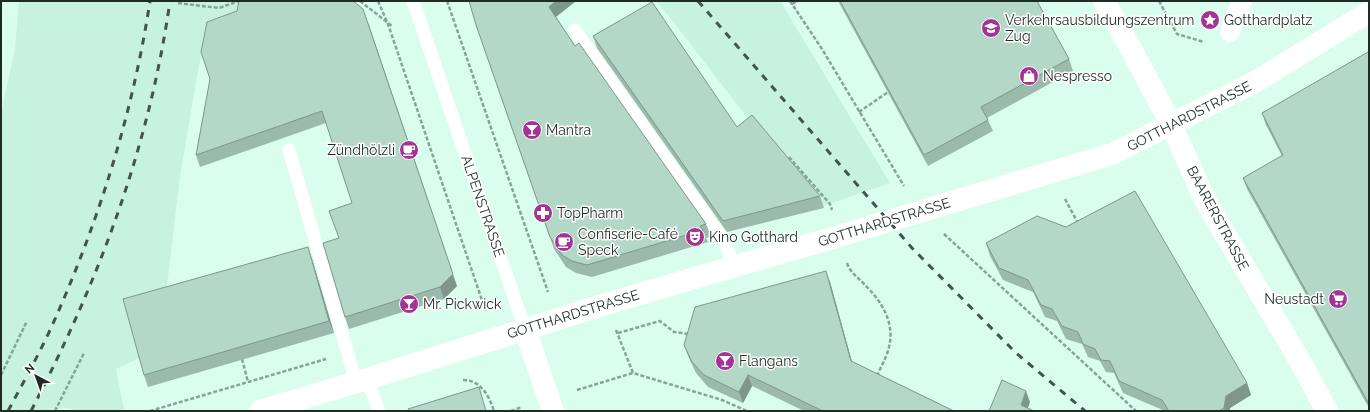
<svg xmlns="http://www.w3.org/2000/svg" width="1370" height="412" font-family="Raleway,sans-serif">
	<style>
		.built { fill: #c6f2de }
		.lines { fill: none; stroke-linecap: round; stroke-linejoin: round }
		.path { stroke: #88a397; stroke-width: 2.5; stroke-dasharray: 4 2; stroke-linecap: butt }
		.service { stroke: #fff; stroke-width: 13 }
		.pedestrian { stroke: #fff; stroke-width: 20 }
		.minor { stroke: #fff; stroke-width: 22 }
		.tertiary { stroke: #fff; stroke-width: 22 }
		.secondary { stroke: #fff; stroke-width: 22 }
		.rail { stroke: #42544c; stroke-width: 3; stroke-dasharray: 7 7; stroke-linecap: butt }
		.wall { fill: #9bbaab }
		.shaded-wall { fill: #7e978b }
		.building { fill: #b4d8c7; stroke: #7e978b }
		.labels { text-anchor: middle; dominant-baseline: central; stroke-width: 3; stroke-linejoin: round; paint-order: stroke }
		.poi-label { font-size: 14px; fill: #1e2b25; stroke: #fff; text-anchor: start }
		.street-label { font-size: 14px; fill: #1e2b25; stroke: #fff }
	</style>
	<rect width="100%" height="100%" fill="#d9feed"/>
	<path class="built" d="M19,1H245L241,23L210,30L199,65L180,176L165,302L140,358L116,369L124,411H80L66,408L50,409L49,411H1V114L15,48Z
		M656,1H780L890,183L823,206L760,134L668,15Z"/>
	<g class="lines">
		<path class="path" d="M360,1L392,26
			M378,1L388,24L486,312
			M447,1L548,292
			M790,1L822,49L904,186
			M1159,1L1177,34L1204,42
			M178,3L219,8L239,1
			M792,4L798,1
			M859,112L888,92
			M789,157L830,204L832,210
			M1065,199L1078,223
			M944,234L1136,411
			M847,263C850,273 859,278 866,286C882,302 895,323 889,347C887,357 881,366 877,376
			M616,330L633,373L722,400L747,411
			M618,333L660,321L674,332L689,334
			M242,359L248,382
			M1,375L27,321
			M463,380C481,380 489,396 494,411
			M577,390L633,373
			M55,411L84,353
			M150,411L326,359
			M511,411L522,407"/>
		<path class="service" d="M413,1L525,329
			M575,30L726,244L733,266
			M289,150L356,382
			M367,379L379,411"/>
		<path class="pedestrian" d="M1230,32L1242,1"/>
		<path class="minor" d="M525,329L553,411"/>
		<path class="tertiary" d="M260,411L367,379L606,304L839,236L1112,154L1255,82L1369,12"/>
		<path class="secondary" d="M1104,1L1130,47L1171,124L1205,200L1300,361L1327,411"/>
		<path class="rail" d="M698,1L912,248L1015,352L1085,411
			M8,411C23,383 38,356 51,328C98,224 133,113 150,1
			M31,411C99,280 149,148 170,1"/>
	</g>
	<path class="wall" d="M239,1L457,286L444,299L349,329L345,317L339,238L352,203L326,123L200,167L196,155L237,11Z
		M469,1H576L556,17L575,46L706,224L711,236L706,238L708,242L592,277L576,273L566,267L554,249L476,25Z
		M838,1H1037L1069,59L1073,71L987,118L993,131L928,166Z
		M593,36L737,127L820,196L824,208L727,232L597,48Z
		M1369,54V408L1247,189L1243,178L1282,156L1266,125L1262,113Z
		M986,243L1247,383L1251,395L1230,408V411H1165L1123,393L1114,373L1106,372L1100,361L1088,357L1082,344L1066,339L1057,321L1045,317L1033,292L1003,280L990,256Z
		M312,259L334,333L148,387L144,375Z
		M830,282L852,362L954,411H804L752,386L743,403L708,387L696,373L688,356L684,345Z"/>
	<path class="shaded-wall" d="M556,1H576L553,19L549,7Z
		M368,22L457,286L444,299L440,287Z
		M308,247L312,259L334,333L329,321Z
		M826,271L830,282L855,373L851,361Z
		M748,375L752,386L743,403L739,392Z
		M1247,383L1251,395L1230,408V411H1225L1224,408L1226,396Z
		M1026,391L1030,402L1027,411L1021,405Z"/>
	<path class="building" d="M239,1H353L363,9L453,274L440,287L345,317L323,243L339,238L329,211L352,203L322,111L196,155L210,79L201,52L207,22L237,11Z
		M469,1H556L549,7L575,46L579,43L706,224L700,226L703,230L587,265L572,261L562,255L550,237L476,25Z
		M840,1H1037L1069,59L981,107L988,120L924,155Z
		M652,2L737,127L752,115L820,196L723,221L593,36Z
		M1368,52L1369,54V404L1243,178L1283,155L1262,113Z
		M1135,191L1247,383L1226,396L1224,408L1219,411H1169L1162,400L1119,381L1110,361L1101,360L1095,349L1083,344L1078,332L1062,326L1052,309L1041,305L1028,280L999,268L986,243L1037,216L1066,227Z
		M308,247L329,321L144,375L123,299Z
		M826,271L851,361L954,411H823L748,375L739,392L704,375L692,362L684,345L695,307Z
		M1002,380L1026,391L1021,405L1034,411H989Z
		M479,387L486,411H409L408,409Z"/>
	<defs>
		<g id="sight-disc" transform="scale(1)"><circle r="9.5" fill="#a23494" stroke="#fff"/><path d="M0-6L1.8-2.2L6-1.7L2.9 1.2L3.7 5.4L0 3.3L-3.7 5.4L-2.9 1.2L-6-1.7L-1.8-2.2Z" fill="#fff"/></g>
		<g id="school-disc" transform="scale(1)"><circle r="9.5" fill="#a23494" stroke="#fff"/><path d="M0-5L7-2L0 1L-7-2ZM-4 1L0 2.5L4 1V4Q0 6-4 4Z" fill="#fff"/></g>
		<g id="shop-disc" transform="scale(1)"><circle r="9.5" fill="#a23494" stroke="#fff"/><path d="M-5-2.5h2.3a2.7 3.5 0 0 1 5.4 0H5L5.5 6h-11ZM-1.5-2.5h3a1.5 2.3 0 0 0-3 0Z" fill="#fff"/></g>
		<g id="bar-disc" transform="scale(1)"><circle r="9.5" fill="#a23494" stroke="#fff"/><path d="M-6-5H6L.8 .8V4.5H3.5V6h-7V4.5H-.8V.8Z" fill="#fff"/></g>
		<g id="cafe-disc" transform="scale(1)"><circle r="9.5" fill="#a23494" stroke="#fff"/><path d="M-5.5-4.5H6V0H3Q3 3.5 0 3.5H-2.5Q-5.5 3.5-5.5 0ZM3-3.2v2h1.7v-2ZM-6 4.5H4V6H-6Z" fill="#fff"/></g>
		<g id="pharmacy-disc" transform="scale(1)"><circle r="9.5" fill="#a23494" stroke="#fff"/><path d="M-2-6h4v4h4v4h-4v4h-4v-4h-4v-4h4Z" fill="#fff"/></g>
		<g id="theatre-disc" transform="scale(1)"><circle r="9.5" fill="#a23494" stroke="#fff"/><path d="M-5-5.5Q0-4 5-5.5V0Q5 5 0 6Q-5 5-5 0ZM-3.3-2.5H-1v1.5H-3.3ZM1-2.5H3.3v1.5H1ZM-2.8 1Q0 5.5 2.8 1Z" fill="#fff"/></g>
		<g id="supermarket-disc" transform="scale(1)"><circle r="9.5" fill="#a23494" stroke="#fff"/><path d="M-6-5.5h2.5l.6 2H6L4.5 2H-2.5L-4.4-4H-6ZM-1.5 3.2a1.3 1.3 0 1 0 .1 0ZM3 3.2a1.3 1.3 0 1 0 .1 0Z" fill="#fff"/></g>
	</defs>
	<g fill-rule="evenodd">
		<use href="#sight-disc" x="1210" y="20"/>
		<use href="#school-disc" x="991" y="28"/>
		<use href="#shop-disc" x="1029" y="76"/>
		<use href="#bar-disc" x="532" y="130"/>
		<use href="#cafe-disc" x="409" y="150"/>
		<use href="#pharmacy-disc" x="543" y="213"/>
		<use href="#theatre-disc" x="695" y="237"/>
		<use href="#cafe-disc" x="564" y="242"/>
		<use href="#supermarket-disc" x="1338" y="299"/>
		<use href="#bar-disc" x="409" y="304"/>
		<use href="#bar-disc" x="725" y="361"/>
	</g>
	<g class="labels">
		<g class="poi-label">
			<text x="1005" y="20">Verkehrsausbildungszentrum<tspan x="1005" dy="16">Zug</tspan></text>
			<text x="1224" y="20">Gotthardplatz</text>
			<text x="1043" y="76">Nespresso</text>
			<text x="546" y="130">Mantra</text>
			<text x="395" y="150" text-anchor="end">Zündhölzli</text>
			<text x="557" y="213">TopPharm</text>
			<text x="578" y="234">Confiserie-Café<tspan x="578" dy="16">Speck</tspan></text>
			<text x="709" y="237">Kino Gotthard</text>
			<text x="1324" y="299" text-anchor="end">Neustadt</text>
			<text x="423" y="304">Mr. Pickwick</text>
			<text x="739" y="361">Flangans</text>
		</g>
		<g class="street-label">
			<text transform="translate(1189 116) rotate(-27)">GOTTHARDSTRASSE</text>
			<text transform="translate(483 206) rotate(71)">ALPENSTRASSE</text>
			<text transform="translate(1218 218) rotate(62)">BAARERSTRASSE</text>
			<text transform="translate(884 222) rotate(-17)">GOTTHARDSTRASSE</text>
			<text transform="translate(573 314) rotate(-17)">GOTTHARDSTRASSE</text>
		</g>
	</g>
	<rect width="1370" height="412" fill="none" stroke="#1e2b25" stroke-width="4"/>
	<g transform="translate(36 376) rotate(319)" stroke="#ffffff" stroke-width="3" paint-order="stroke">
	<path d="M0-3L7 15L0 10L-7 15Z" fill="#1e2b25"/>
	<text y="-6" font-size="11" font-weight="bold" text-anchor="middle" fill="#1e2b25">N</text>
	</g>
</svg>
